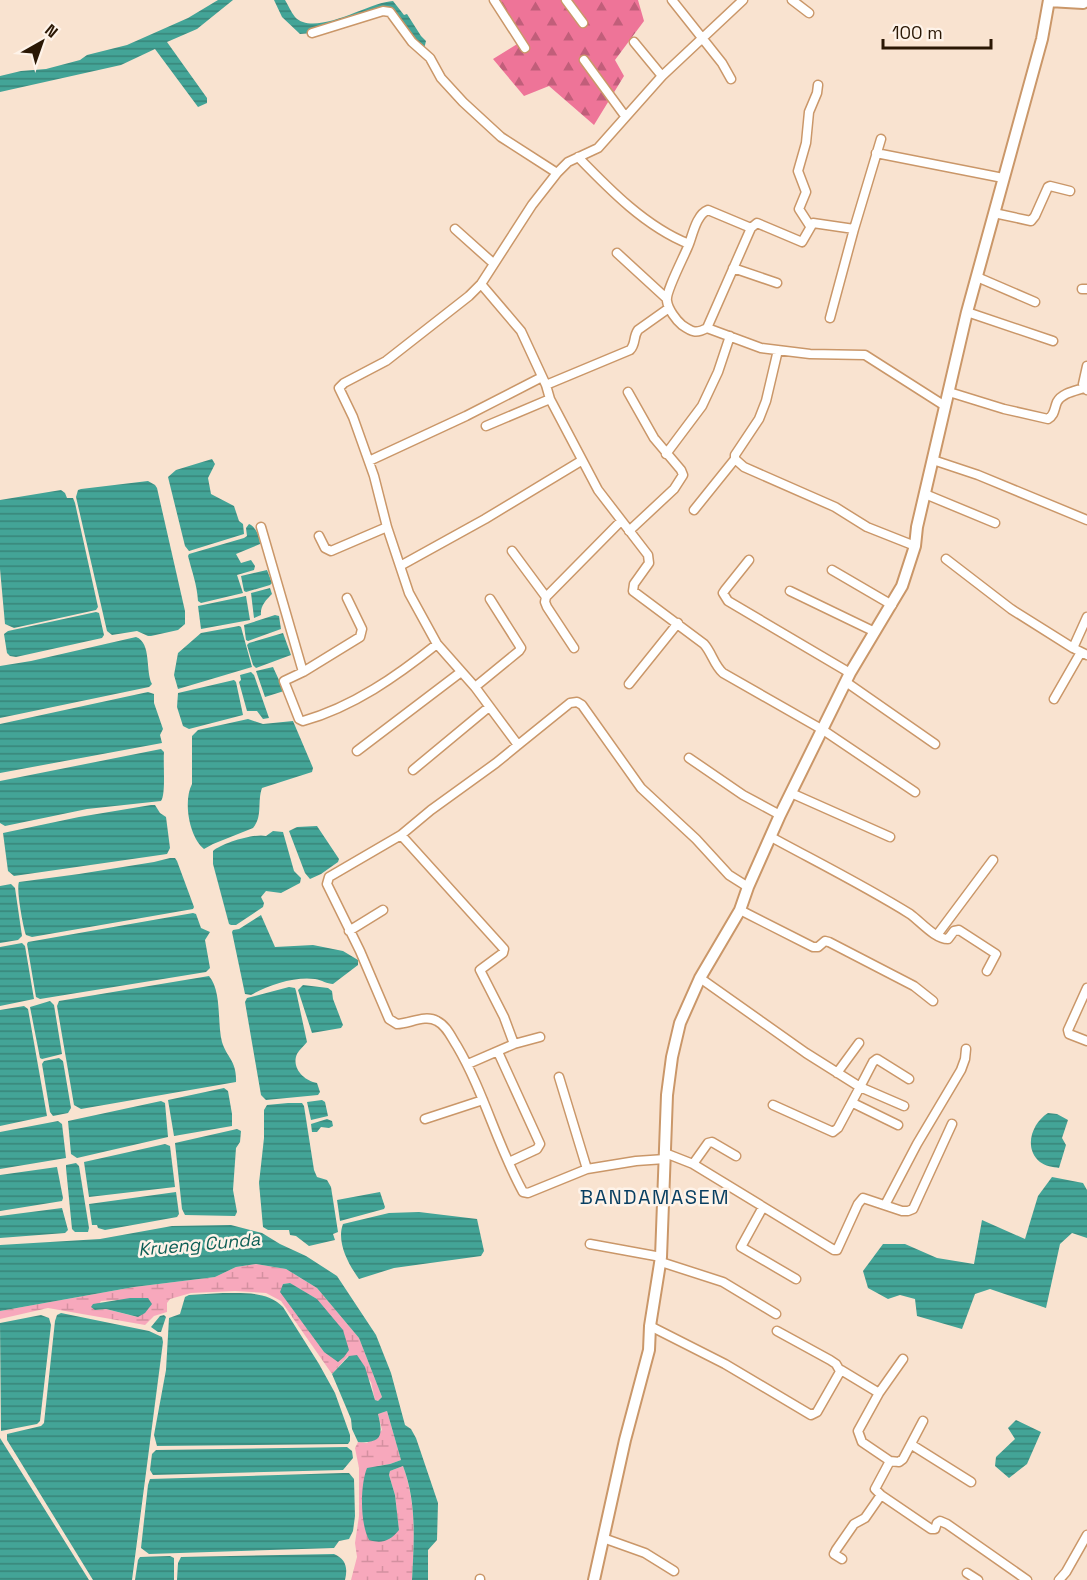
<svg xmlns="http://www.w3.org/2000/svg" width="1087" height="1580" font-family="'Space Grotesk',sans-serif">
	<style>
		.forest { fill: url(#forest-firs) }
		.wetland { fill: url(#wetland-marsh); fill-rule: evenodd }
		.water { fill: url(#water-rules) }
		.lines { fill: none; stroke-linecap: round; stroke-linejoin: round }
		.minor-casing { stroke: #ca9769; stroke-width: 11 }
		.tertiary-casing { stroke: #ca9769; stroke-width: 14 }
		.minor { stroke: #fff; stroke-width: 8 }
		.tertiary { stroke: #fff; stroke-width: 10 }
		.labels { text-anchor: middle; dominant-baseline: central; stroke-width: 5; stroke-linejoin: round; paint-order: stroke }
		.water-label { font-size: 18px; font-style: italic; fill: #0c5e55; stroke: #fef3e9 }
		.quarter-label { font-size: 20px; letter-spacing: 1.5px; fill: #093f62; stroke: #fef3e9 }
	</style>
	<defs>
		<pattern id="forest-firs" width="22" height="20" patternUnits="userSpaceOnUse" patternTransform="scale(1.5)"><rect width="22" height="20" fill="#ee7498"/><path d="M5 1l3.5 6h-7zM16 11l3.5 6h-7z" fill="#c15e7a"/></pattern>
		<pattern id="wetland-marsh" width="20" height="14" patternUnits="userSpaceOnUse" patternTransform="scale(1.5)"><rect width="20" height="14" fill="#f7a8bc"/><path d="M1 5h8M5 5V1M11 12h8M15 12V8" fill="none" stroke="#d490a0"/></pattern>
		<pattern id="water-rules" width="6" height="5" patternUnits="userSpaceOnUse" patternTransform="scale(1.5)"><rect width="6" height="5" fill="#43a497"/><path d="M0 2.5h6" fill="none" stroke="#388579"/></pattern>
	</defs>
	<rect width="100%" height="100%" fill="#f9e3d0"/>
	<path class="forest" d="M490,0H638L644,21L615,60L624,76L594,125L549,86L524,96L493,59L522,41Z"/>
	<path class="wetland" d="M256,1264L286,1269L317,1288L359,1338L382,1397L378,1401L375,1400L371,1382L348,1356L332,1374L281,1301L266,1293L235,1291L191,1293L170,1299L167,1303V1312L154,1316L145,1325L48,1308L0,1319V1311L134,1287L215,1277L236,1267ZM289,1283L317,1299L324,1352L281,1292L283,1284ZM115,1300L137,1317L106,1309L95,1310L101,1301Z
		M387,1411L401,1460L390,1464L378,1466L399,1530L395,1495L389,1475L390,1471L403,1466C417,1506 414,1539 412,1580H351L357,1557L355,1543L359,1516V1468L355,1448L358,1442L367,1443L382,1430L378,1414Z"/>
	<path class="water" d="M218,0H233L197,29L167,42L207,98V103L198,107L155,49L121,65L0,92V76L21,71L46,69L80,60L87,55L127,45L188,18Z
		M274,0H285C288,5 291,12 295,17C315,38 369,2 393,1L404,15L407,14L421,36L426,41L424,49L418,46L393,12L312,33L300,34L282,17Z
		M212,459L215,464L208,478L211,494L234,506L239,521L243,524L244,534L189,551L185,546L168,477L176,470Z
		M148,481L155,485L157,488L185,611V624L178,630L151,636H148L137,631L112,635L107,631L76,497L78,490L81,489Z
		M61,490L65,493L67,498H73L75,503L98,607L96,610L14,628L5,624L0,569V500Z
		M249,524C256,527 260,537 260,544L236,554L241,563L251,560L255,566L254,570L237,575L243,593L201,603L198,601C197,584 192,572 188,556L189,554L244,538L247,536L246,528Z
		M267,570L272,583L270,585L246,592L244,591L241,576Z
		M270,588L272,594C266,600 260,606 261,615L254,618L251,593Z
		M246,596L250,620L201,629L198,606Z
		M96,612L99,613L104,635L102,638L16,657L10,656L7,653L4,634L8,631Z
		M275,615L279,616L281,629L248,641L246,640L244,625Z
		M239,626L241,627L252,667L178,689L174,675L178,653L201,633Z
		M283,633L291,655L256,668L253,665L247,645L249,643Z
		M136,637C152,643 145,671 152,684L149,687L0,718V666L31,661Z
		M273,667L284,691L265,697L256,671Z
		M251,672L254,675L269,718L263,719L257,711H247L239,682L241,680L240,675Z
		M234,680L236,682L243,715L189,729L183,726L177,707L178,693Z
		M148,692L154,694V703L163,729L160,735L162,743L0,773V724Z
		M248,719L263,724L293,721L313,768L312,772L262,788C257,802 263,816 253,828L213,844L204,849C189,837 183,801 192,784V736L198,730Z
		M161,749L164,752C163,764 166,794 161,801L87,809L5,826L0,823V781Z
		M151,805H155L160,813L166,817L170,848L167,854L14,876L8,871L3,833L79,817Z
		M317,826L339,859L338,862L321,874L310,879L305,873L289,831L297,827Z
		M273,831L283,832L294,871L301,878L300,883L281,893L266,891L261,897L264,903L263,907L236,925H231L229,924L213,864V851C222,843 255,833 266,836Z
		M170,858H175L177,861L194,907L193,909L32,937L26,935C23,926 16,889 19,882L79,874L154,862Z
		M11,884L15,888L22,936L18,940L0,943V886Z
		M193,913L196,914L201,928L210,932L205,940L210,968L206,972L40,999L36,997L27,944L28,942Z
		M261,915L275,947L313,945L343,951L358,960V965L333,984C327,984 322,980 315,979C296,976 267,985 251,995L245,994L232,932L233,930L239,929Z
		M22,943L25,946L34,999L0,1006V947Z
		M209,976C222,991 217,1023 222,1042C227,1058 237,1061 236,1082L81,1109L74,1105L57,1006L59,1001Z
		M303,985L328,988L332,991L333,999L343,1025L341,1028L312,1033L298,990Z
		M289,987L295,988L296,991L307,1042C304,1046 299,1050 297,1054C291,1068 304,1081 317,1083L320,1092L318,1095L266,1100L261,1095L245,1002L247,998Z
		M50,1001L54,1005L62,1054L42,1059L40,1058L30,1007Z
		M24,1006L28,1009L47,1116L0,1126V1010Z
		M59,1058L63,1061L71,1108L68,1113L53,1116L50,1112L42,1064L44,1061Z
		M224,1088L228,1091L232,1114V1126L174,1136L168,1100Z
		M322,1100L325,1102L328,1116L311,1120L307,1102Z
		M161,1101L165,1103L168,1137L77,1158L71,1154L68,1121Z
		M288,1103H302L304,1106L314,1170L317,1177L327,1180L331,1187L338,1232L333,1234L335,1240L309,1246L296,1236L290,1235L289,1230H268L263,1227L259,1183L264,1138V1110L267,1105Z
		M1048,1113L1057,1114L1068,1120L1062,1138L1066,1145L1059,1168C1053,1167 1045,1166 1040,1162C1023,1148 1032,1123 1048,1113Z
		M327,1119L332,1121L333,1126L329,1128L321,1127L317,1132H312L311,1124Z
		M58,1121L62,1124L66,1158L0,1169V1132Z
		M237,1129L241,1131L240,1142L236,1148L233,1190L237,1212L235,1216L185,1215L182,1209L175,1143Z
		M165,1144L170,1146L175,1187L89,1197L84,1162Z
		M76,1163L79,1166L89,1228L88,1232H75L72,1229L66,1168V1165Z
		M57,1167L63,1198L62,1201L0,1211V1175Z
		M1052,1177L1083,1183L1087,1190V1238L1072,1233L1060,1244L1046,1308L990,1289L975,1294L962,1329L917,1316L915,1299L900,1295L888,1299L868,1288L863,1271L883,1244H905L937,1258L974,1264L982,1220L1025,1239L1038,1196Z
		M176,1192L179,1214L177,1217L105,1230L98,1228L97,1225H92L89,1204Z
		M380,1192L385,1207L384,1209L340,1221L337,1200Z
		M62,1208L68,1230L65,1233L0,1238V1216Z
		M419,1212L477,1219L484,1251L481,1256L394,1268L359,1279C349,1265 336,1242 343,1224L389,1213Z
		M231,1225L262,1233L280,1244L306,1256L337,1276L376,1335L391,1373L405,1425L411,1429L416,1438L438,1503L437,1540L428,1550V1580H412C414,1541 417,1503 403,1466L390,1471L389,1475L395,1495L399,1530C390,1541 382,1544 369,1540C360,1523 360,1486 367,1468L390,1464L401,1460L387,1411L378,1414C383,1434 383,1444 358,1442L352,1429L351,1419L332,1374L349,1356L357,1355L365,1367L375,1400L378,1401L382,1397L359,1338L317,1288L286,1269L256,1264L236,1267L215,1277L134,1287L0,1311V1245L100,1239L172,1226Z
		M290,1283L317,1299L343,1330L349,1350L344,1357L338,1362L324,1352L280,1292L283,1284Z
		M223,1293C243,1293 268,1291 283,1307L319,1364L335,1393L350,1435V1441L348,1444L157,1446L154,1435L166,1370L169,1318L180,1314L185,1297L189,1295Z
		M130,1298H148L152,1304L145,1313L138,1317L106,1309L95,1310L91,1307L93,1304Z
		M61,1313L149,1331L162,1337L163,1342L132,1580H93L7,1440V1434L41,1426L44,1423L55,1321L57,1315Z
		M41,1315L49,1318L51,1325L40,1421L37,1424L1,1431L0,1323Z
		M164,1315L166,1317L161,1332H158L151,1327L160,1316Z
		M1016,1420L1041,1432L1027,1464L1009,1478L995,1466L996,1457L1015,1439L1008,1428Z
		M0,1438L89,1580H0Z
		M347,1447L352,1451L353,1458L343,1470L153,1475L150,1470L152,1454L156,1450Z
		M343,1473H349L354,1479L355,1516L353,1531L349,1539L339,1541L334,1548L149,1554L141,1548L148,1485L150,1479Z
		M334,1554C346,1559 348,1568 345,1580H177L178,1563L181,1557Z
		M170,1556L174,1558V1580H135L138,1560L140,1557Z"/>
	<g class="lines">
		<g class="minor-casing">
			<path id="minor" d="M494,0L525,48
				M566,0L583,23
				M672,0L722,63L731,79
				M743,0L662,76L598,148L568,162L557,173L532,205L481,284L469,296L386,361L344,383L339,388L353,417L374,476L387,527L409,593L437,644L475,687L518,745L570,703L577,702L582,705L641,788L696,839L729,875L748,887
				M792,0L809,13
				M312,33L383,11L390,12L412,42L430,58L441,78L463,102L501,137L557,173
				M634,42L662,76
				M584,60L625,116
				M876,153L1003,178
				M578,157C610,190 646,227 689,244C685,255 665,292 667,301C668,309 676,320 682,325C692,332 696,334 707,328L761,348L810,354L865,355L945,406
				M994,213L1031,221L1035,216L1048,187L1050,186L1070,191
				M810,226L799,209L806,192L798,171L806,143L809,112L817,93L818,85
				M455,229L493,263
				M689,244C693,233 697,214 708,210L751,228L757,223L802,242L813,223L854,229L881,139
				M617,253L666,298
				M733,268L777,283
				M977,277L1035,302
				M481,284L521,331L546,385L550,399L598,490L648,555L649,563L634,584L633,591L704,644C712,653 714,665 723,673L823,730L915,792
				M1082,289H1087
				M967,312L1053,341
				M830,318L854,229
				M707,328L751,228
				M778,350L766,401L759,419L735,455V459L744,467L835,507L867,527L915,546
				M546,385L630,350C636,344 633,337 638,330L669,308
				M1087,390L1083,384L1087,366
				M628,392L654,438L681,470L683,475L674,489L629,531
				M949,392L1004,409L1048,419C1055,415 1054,409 1057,402C1062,393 1075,391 1084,388
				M486,426L550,399
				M666,454L702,406L718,372L730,336
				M933,460L978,475L1087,520
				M369,461L466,416L542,377
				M925,494L995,523
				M694,510L735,459
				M261,527L303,672
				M319,536L325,548L331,551L387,527
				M512,551L546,597
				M946,559L1011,609L1073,648
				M749,560L725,590L723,593L728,601L850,673
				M400,566L485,519L581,461
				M832,570L892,605
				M790,591L875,632
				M347,598L362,629L360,637L303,672L284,681L299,719L303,721C353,707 397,676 437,644
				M1087,617L1073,648L1087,655
				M574,648L547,607L545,602L546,597L621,521
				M846,682L935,744
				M629,684L678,623
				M475,687L519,651L521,648L490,599
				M1054,699L1081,652
				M518,745L496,763L431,810L401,835L329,877L327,884L360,951L389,1019L397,1024C409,1024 425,1014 437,1021C447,1026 451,1037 457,1046C484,1092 497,1145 523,1192L528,1193L587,1169L636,1161L665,1159
				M357,751L461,672
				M689,758L743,795L780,815
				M413,770L489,707
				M791,793L890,837
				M401,835L504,949L503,953L480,970L504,1017L514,1044L468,1064
				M771,837C817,862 865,886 910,914C921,922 935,939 948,939L954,931L959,930L996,954L987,971
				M740,910L813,947H818L825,941L829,942L914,986L933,1001
				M349,931L383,910
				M937,935L993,860
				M700,978L806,1053L860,1087L838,1128L833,1132L773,1105
				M1087,988L1068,1030L1069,1034L1087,1041
				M514,1044L540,1037
				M498,1052L540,1144L537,1149L509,1162
				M837,1073L859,1043
				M559,1077L587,1169
				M853,1103L898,1125
				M904,1106L860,1087L873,1062L877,1059L909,1079
				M425,1119L483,1100
				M665,1153L693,1164L834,1250H837L858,1204L863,1198L902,1211H908L913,1209L952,1124
				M693,1164L708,1143L712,1142L736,1156
				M885,1205L917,1144L961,1070L965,1059L966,1049
				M763,1207L741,1247L796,1279
				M590,1244L661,1257
				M661,1262L723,1282L776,1314
				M650,1326L725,1364L811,1415L817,1412L841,1370L879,1393L858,1431L862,1442L890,1461L875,1489L881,1495L931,1529H935L937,1523L940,1521L947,1524L1027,1580
				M777,1331L830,1360L836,1364L840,1371
				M879,1393L903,1359
				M912,1445L971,1482
				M890,1461L899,1462L903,1459L923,1421
				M603,1538L645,1553L674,1571
				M842,1559L834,1554L836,1550L854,1524L865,1518L881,1495
				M967,1573L978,1580
				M480,1580V1579
				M1059,1580L1066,1572L1087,1535"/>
		</g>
		<g class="tertiary-casing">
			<path id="tertiary" d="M1049,1L1083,3L1087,1
				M594,1580L625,1440L649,1350L650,1326L661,1257L667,1095L672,1057L680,1023L700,978L740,910L748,887L780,815L850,673L902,586L915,546L917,527L967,312L1042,39L1049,0"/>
		</g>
		<use href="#minor" class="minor"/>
		<use href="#tertiary" class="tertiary"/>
	</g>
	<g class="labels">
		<g class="water-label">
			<text transform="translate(199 1244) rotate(-5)">Krueng Cunda</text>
		</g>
		<g class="quarter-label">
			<text x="655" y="1197">BANDAMASEM</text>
		</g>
	</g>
	<g transform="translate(42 42) rotate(40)" stroke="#fef3e9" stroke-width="4.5" paint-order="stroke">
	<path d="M0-4.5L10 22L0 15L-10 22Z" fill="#2a1704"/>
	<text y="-9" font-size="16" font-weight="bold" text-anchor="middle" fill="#2a1704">N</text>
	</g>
	<path d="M883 39v9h108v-9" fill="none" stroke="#2a1704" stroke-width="3"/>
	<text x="892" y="39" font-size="18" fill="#2a1704" stroke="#fef3e9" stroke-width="4.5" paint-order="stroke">100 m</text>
</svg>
